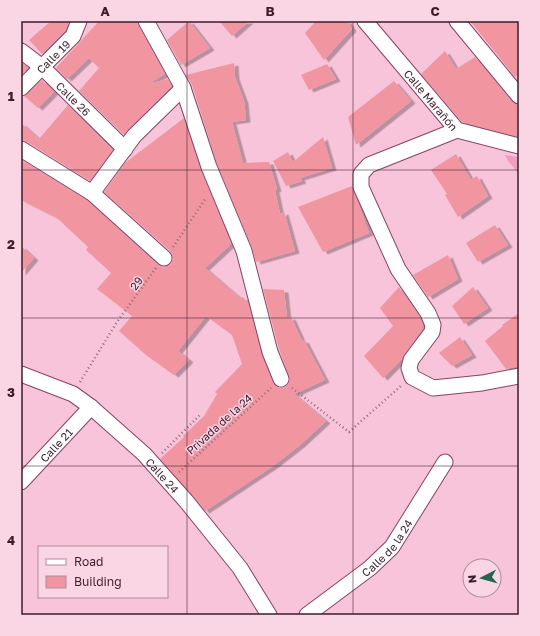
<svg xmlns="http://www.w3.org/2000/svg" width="540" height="636" font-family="'Golos Text',sans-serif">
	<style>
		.green { fill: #ef9dc1 }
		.building { fill: #f196a1; filter: url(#shadow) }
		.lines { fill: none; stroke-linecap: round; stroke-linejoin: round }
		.street-casing { stroke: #8b4165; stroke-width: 17 }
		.path { stroke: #936a7c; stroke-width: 2.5; stroke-dasharray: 1 3; stroke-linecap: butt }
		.street { stroke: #fff; stroke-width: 15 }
		.grid { fill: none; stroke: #3c1c2b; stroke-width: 1; stroke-opacity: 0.55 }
		.labels { text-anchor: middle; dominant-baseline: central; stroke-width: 3; stroke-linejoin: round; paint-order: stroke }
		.street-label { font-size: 11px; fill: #3c1c2b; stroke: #fad6e5 }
		.neatline { fill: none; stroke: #3c1c2b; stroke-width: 1.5 }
		.grid-label { font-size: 13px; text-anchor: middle; font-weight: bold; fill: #3c1c2b }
	</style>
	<defs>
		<filter id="shadow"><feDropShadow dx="4.5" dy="2.5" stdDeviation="0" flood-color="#0004"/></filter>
	</defs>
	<rect width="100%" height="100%" fill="#f8c4d9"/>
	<path class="green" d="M505,155L519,157V174L508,161Z"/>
	<path class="building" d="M51,21H69L65,31L42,54L29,40Z
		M99,21H137L138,25L165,74L148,84L168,79L172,86L124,135L79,91L99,68L89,58L67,79L56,68Z
		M189,21L210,48L181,65L167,40Z
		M219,21H249L232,36Z
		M316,21H347L352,29L324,60L305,33Z
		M470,21H519V72L515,77Z
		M445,51L456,69L475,57L512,102L517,105L519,108V137L462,122L421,74Z
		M21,62L28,68L21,75Z
		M234,63L235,77L244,101L246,120L232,122L243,163L269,162L277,189L275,190L280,214L284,212L295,251L256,262L252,248L217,164L192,85L186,75Z
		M327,64L336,79L309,90L301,75Z
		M42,80L54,92L38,108L24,96Z
		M394,81L411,101L356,145L348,117Z
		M68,105L113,150L90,181L26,141L21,140V123L39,139Z
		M184,118L201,170L231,244L205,268L241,299L243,297L249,305L261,354L275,386L280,388L285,387L288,384L290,380L279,349L263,289L284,290L287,318L291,317L302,341L304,340L325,380L294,394L326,421L300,445L273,466L205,511L160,459L184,437L183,436L204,416L217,394L215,392L242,364L232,335L206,316L178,351L189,360L174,375L146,355L119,331L132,316L97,289L111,273L86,250L88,247L57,218L21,200V160L87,200L158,265L163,267L167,266L171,264L173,259L172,255L170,251L104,192L125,163Z
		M323,137L332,168L300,178L302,181L286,186L273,161L288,152L293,162Z
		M456,154L471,180L477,176L488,196L458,217L445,195L447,194L431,170Z
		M352,186L369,233L323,252L298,207Z
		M495,225L508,245L478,262L466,243Z
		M21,246L34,258L21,273Z
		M448,255L458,279L428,297L413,275Z
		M399,287L420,317L423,328L402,359L383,378L364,356L393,326L380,308Z
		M473,287L488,308L464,324L452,306Z
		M519,313V366L506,369L485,341L503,326L502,325Z
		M460,337L472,355L452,366L439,353Z"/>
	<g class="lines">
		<g class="street-casing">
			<g id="street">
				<path d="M146,21L183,88L209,167L244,251L270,352L281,379"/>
				<path id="s1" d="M365,21L457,130L519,146"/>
				<path d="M457,21L519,96"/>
				<path id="s2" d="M21,51L42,67L125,149"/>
				<path id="s3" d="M21,88L73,36L79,21"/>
				<path d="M457,130L369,165L361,174V187L398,269L428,313L433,325L432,332L411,360L409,368L412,377L433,388L482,383L519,376"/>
				<path d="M21,149L92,193L164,258"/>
				<path d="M92,193L134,136L183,88"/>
				<path id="s4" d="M21,374L73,394L91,407L144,454L186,501L240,568L269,615"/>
				<path id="s5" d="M21,482L91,407"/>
				<path id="s6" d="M307,615L370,568L392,547L445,462"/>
			</g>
		</g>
		<path class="path" d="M173,247L206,198
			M80,382L117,322L156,268
			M292,388L349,432L402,385
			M162,453L200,415
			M179,472L271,388"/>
		<use href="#street" class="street"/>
	</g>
	<path class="grid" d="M187,21V615M353,21V615M21,170H519M21,318H519M21,466H519"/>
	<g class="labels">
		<g class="street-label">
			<text stroke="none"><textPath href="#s3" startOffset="45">Calle 19</textPath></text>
			<text stroke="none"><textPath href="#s2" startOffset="71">Calle 26</textPath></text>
			<text stroke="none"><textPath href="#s1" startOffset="103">Calle Marañón</textPath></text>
			<text transform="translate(136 283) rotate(-54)">29</text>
			<text transform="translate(219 424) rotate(-42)">Privada de la 24</text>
			<text stroke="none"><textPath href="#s5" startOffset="51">Calle 21</textPath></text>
			<text stroke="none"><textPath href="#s4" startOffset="177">Calle 24</textPath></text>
			<text stroke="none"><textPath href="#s6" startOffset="105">Calle de la 24</textPath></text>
		</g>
	</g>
	<rect width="540" height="636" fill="none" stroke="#fad6e5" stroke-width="44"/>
	<rect x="38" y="546" width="130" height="52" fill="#fad6e5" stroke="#ae8c9b"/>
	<rect x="46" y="559" width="20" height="6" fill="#ffffff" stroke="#ae8c9b"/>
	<text x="74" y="566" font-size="12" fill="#3c1c2b">Road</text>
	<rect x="46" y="576" width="20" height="12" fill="#f196a1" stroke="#ae8c9b"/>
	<text x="74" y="586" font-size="12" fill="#3c1c2b">Building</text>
	<g transform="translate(482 578) rotate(264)"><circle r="19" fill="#fad6e5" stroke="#ae8c9b"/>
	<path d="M0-3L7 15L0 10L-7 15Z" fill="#246553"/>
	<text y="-6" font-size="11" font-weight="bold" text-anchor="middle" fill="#3c1c2b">N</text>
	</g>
	<rect x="22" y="22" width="496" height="592" class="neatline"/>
	<g class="grid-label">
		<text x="105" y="16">A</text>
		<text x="270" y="16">B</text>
		<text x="435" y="16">C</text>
		<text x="11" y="101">1</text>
		<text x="11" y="249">2</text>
		<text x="11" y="397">3</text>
		<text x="11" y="545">4</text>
	</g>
</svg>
